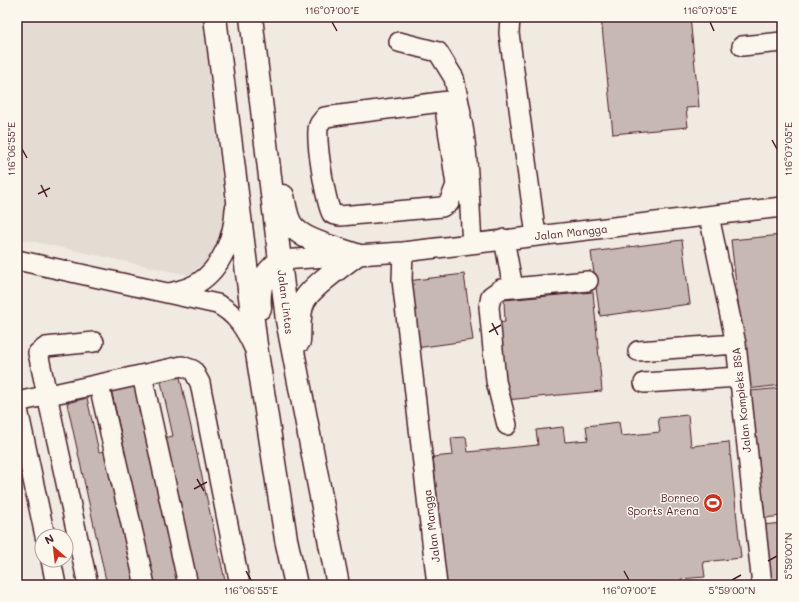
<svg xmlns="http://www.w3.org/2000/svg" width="799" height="602" font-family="Mali,sans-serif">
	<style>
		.built { fill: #e4dbd2 }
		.building { fill: #c8b8b3; stroke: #4a1f2b }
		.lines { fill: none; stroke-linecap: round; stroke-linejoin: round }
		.minor-casing { stroke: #4a1f2b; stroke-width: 22 }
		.highway-casing { stroke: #4a1f2b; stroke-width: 25 }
		.minor { stroke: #fbf7ec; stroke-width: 19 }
		.highway { stroke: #fbf7ec; stroke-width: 22 }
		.ticks { fill: none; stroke: #4a1f2b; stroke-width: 1.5 }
		.labels { text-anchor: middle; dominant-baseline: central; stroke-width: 3; stroke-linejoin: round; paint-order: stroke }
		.street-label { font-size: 11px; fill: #4a1f2b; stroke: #fbf7ec }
		.poi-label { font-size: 11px; fill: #4a1f2b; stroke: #fbf7ec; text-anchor: end }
		.neatline { fill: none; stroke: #4a1f2b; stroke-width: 1.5 }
		.ticks-label { font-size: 10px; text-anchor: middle; fill: #4a1f2b }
	</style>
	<rect width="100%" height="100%" fill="#f0eae0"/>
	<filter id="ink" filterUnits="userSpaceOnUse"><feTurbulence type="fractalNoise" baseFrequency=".025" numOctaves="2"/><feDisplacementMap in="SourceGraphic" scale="8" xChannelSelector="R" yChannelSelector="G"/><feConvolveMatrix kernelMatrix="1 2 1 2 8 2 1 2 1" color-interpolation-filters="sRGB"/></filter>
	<g filter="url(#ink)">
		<path class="built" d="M17,17H203L226,219L216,253L188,275L17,238Z"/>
		<path class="building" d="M601,17H690L699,107L686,108L688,127L613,134Z
			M782,235V385L748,389L731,240Z
			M682,240L690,304L600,316L591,252Z
			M464,274L473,340L416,348L407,281Z
			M593,292L602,391L495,401L488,324L505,322L504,300Z
			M179,373L226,585H107L67,403L87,398L99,452L124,447L111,389L134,384L147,442L173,436L160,377Z
			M782,388V516L764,518L751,391Z
			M688,415L691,446L729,442L741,558L703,562L705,577L681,579V585H446L433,457L453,455L451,438L466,437L468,452L538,445L536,430L563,427L565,442L588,440L586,426L619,422L621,436L660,432L658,418Z
			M782,523V585H771L763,525Z"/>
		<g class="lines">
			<g class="minor-casing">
				<path id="minor" d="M510,17L509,33L536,236
					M399,42L438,52L454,78L461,113
					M742,46L782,42
					M444,102L456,185L449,203L442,207L340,216L332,214C326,203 314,136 319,125C320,122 323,120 325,117L433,103C439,102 452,99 456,104C468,117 470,221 472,243
					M709,216L736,344L762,585
					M504,239L513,288L588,281
					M403,252L402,280L437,585
					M17,260L217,304C236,313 246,330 254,348
					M281,260L403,252L782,207
					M169,293C178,291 189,289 198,283C222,268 234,236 235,209
					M638,351L736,344
					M142,375L188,585
					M644,383L739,377
					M99,385L145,585
					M17,402L182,366L193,370L200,383L240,585
					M17,405L45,536
					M507,425L496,381L489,307L491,296L501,289L513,288
					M51,560L56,585
					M88,585L38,353L46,347L94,342"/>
			</g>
			<g class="highway-casing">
				<path id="highway" d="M215,17L257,353L286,539L296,585
					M251,17L287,320L338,585
					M283,196C285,205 286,216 291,224C301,241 338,248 356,255
					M260,308C258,285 263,274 281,260
					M299,341C300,329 298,312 304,301C310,288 344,264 356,255"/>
			</g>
			<use href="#minor" class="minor"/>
			<use href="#highway" class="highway"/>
		</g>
	</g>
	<path class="ticks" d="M332,22L337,31M710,22L714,31M772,140L777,149M22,149L27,158M41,185L47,197M38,194L50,188M492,323L498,335M489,332L501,325M197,479L204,491M194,489L207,482M768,561L777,556M246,571L251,580M624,571L629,580M732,580L741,575"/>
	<defs>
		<g id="stadium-disc" transform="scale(1)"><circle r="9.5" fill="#c8321e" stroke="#fbf7ec"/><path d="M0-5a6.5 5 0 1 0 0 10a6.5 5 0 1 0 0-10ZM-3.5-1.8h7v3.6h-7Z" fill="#fff"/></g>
	</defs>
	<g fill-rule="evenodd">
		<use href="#stadium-disc" x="713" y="503"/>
	</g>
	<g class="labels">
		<g class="street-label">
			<text transform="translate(571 232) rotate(-6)">Jalan Mangga</text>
			<text transform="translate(286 302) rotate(83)">Jalan Lintas</text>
			<text transform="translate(741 400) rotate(-96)">Jalan Kompleks BSA</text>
			<text transform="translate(431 526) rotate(-97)">Jalan Mangga</text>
		</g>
		<g class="poi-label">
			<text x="699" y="497">Borneo<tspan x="699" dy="13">Sports Arena</tspan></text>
		</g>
	</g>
	<rect width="799" height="602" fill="none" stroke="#fbf7ec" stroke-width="44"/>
	<g transform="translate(54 548) rotate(332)"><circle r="19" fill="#fbf7ec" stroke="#b4a19f"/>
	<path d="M0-3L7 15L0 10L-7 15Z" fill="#c8321e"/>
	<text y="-6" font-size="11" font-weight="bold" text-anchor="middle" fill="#4a1f2b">N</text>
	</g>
	<rect x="22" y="22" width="755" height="558" class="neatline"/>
	<g class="ticks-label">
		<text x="332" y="14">116°07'00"E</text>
		<text x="710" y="14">116°07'05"E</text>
		<text transform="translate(788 149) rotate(-90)" y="4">116°07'05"E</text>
		<text transform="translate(11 149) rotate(-90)" y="4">116°06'55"E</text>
		<text transform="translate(788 556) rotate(-90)" y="4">5°59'00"N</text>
		<text x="251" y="594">116°06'55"E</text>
		<text x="629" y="594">116°07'00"E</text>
		<text x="732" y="594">5°59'00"N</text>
	</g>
</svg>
